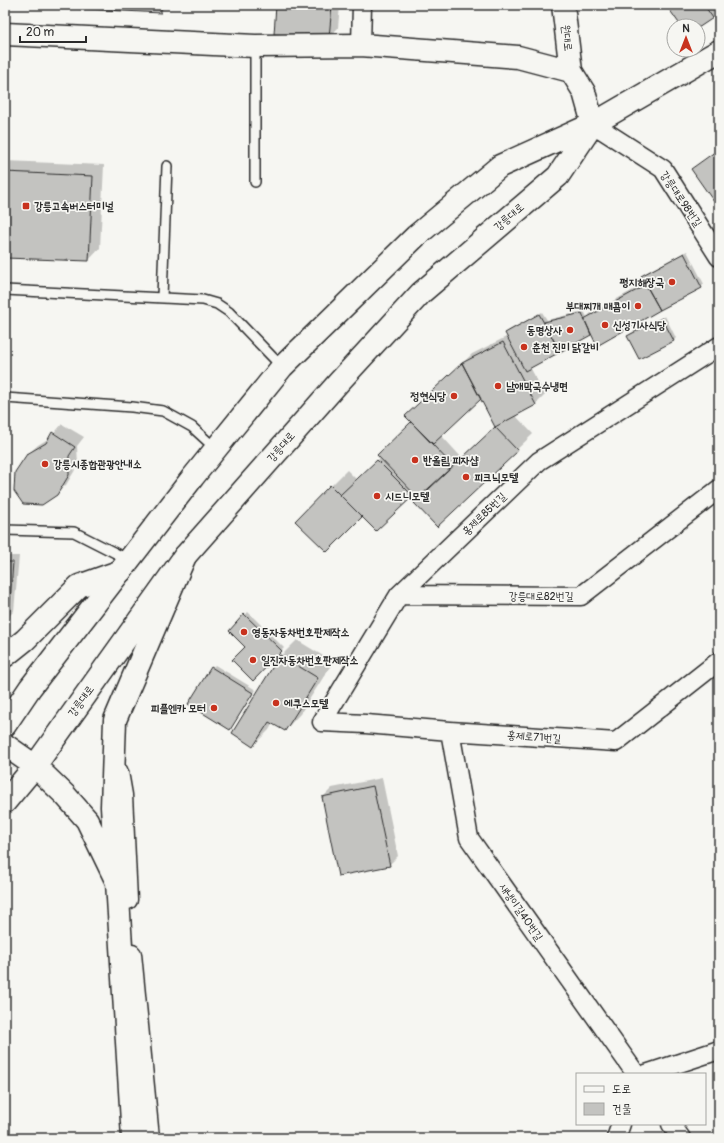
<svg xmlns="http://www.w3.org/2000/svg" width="724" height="1143" font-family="Pangolin,'Poor Story',sans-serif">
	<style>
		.shadow { fill: #0003; fill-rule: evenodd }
		.building { fill: #c3c3c0; stroke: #2b2b2b }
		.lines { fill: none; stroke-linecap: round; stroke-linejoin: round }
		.service-casing { stroke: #2b2b2b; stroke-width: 12 }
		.minor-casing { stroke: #2b2b2b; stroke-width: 21 }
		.tertiary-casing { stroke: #2b2b2b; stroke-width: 25 }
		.primary-casing { stroke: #2b2b2b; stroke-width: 25 }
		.service { stroke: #f6f6f2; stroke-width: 9 }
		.minor { stroke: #f6f6f2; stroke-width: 18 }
		.tertiary { stroke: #f6f6f2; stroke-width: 22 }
		.primary { stroke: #f6f6f2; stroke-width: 22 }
		.poi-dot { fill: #c8321e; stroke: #f6f6f2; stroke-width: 1.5 }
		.labels { text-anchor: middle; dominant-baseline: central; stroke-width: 3.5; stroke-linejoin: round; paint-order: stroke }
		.street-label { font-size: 11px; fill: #2b2b2b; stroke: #f6f6f2 }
		.poi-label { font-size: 11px; font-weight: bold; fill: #2b2b2b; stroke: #f6f6f2; text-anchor: start }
	</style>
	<rect width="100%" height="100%" fill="#f6f6f2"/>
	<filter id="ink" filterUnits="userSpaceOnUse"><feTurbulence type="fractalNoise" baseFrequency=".025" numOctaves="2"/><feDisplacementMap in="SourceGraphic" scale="8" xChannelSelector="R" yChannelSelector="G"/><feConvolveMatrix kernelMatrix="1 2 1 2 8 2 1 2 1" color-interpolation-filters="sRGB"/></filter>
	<g filter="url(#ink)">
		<path class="shadow" d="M30,5H167L160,12Z
			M277,5H340L338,28L329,37Z
			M675,5H714L719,11L713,17L698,27L682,26L671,9Z
			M5,161L104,165L100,248L89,260L5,257Z
			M687,251L704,284L701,287L659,309L592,333L530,367L545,395L536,404L515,415L533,434L437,526L423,492H414L376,530L362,516L296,521L347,470L357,480L381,457L387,446L413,422L416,407L472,354L508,336L506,333L509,330L542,312L547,320L584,311L587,317L591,313L646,283L643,276L645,273ZM481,398L496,426L462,458L441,435Z
			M665,316L676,338L673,341L628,336L631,333Z
			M62,424L84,437L77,446L78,465L66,485L56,494L28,454L38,445L51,437Z
			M5,556H19L14,611L8,617H5Z
			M248,612L284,648L253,679L247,647L230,631Z
			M297,640L333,662L300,714L285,730L273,723L269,730L253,746L233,733L281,656Z
			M215,665L256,690L230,729L212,668Z
			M382,778L398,856L389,865L323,797L332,788Z"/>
		<path class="building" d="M11,5H161V13Z
			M276,5H332L329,38L274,34Z
			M675,5H704L713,18L698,28V26H681L669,9Z
			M719,149V209L691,169Z
			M5,172L93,176L89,261L5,258Z
			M684,253L702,288L660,310L641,276Z
			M646,285L660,310L597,346L584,319Z
			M582,313L591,335L560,352L544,322Z
			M539,314L560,352L525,371L505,333Z
			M662,318L674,341L639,359L627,336Z
			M503,342L536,405L495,427L462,363Z
			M462,363L481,399L433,444L405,416Z
			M411,422L453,466L418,498L377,455Z
			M495,427L518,451L437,527L414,503Z
			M52,432L75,447L69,456V475L57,495L42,505L23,504L14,491L15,472L27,454L46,443Z
			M377,460L413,496L376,531L340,495Z
			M330,485L362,517L327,552L295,521Z
			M5,562H13L9,618H5Z
			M244,614L282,651L253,681L232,660L245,647L229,631Z
			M280,655L318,678L285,731L269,722L253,747L232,733Z
			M211,667L253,693L230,730L188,704Z
			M373,786L390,866L338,876L322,797Z"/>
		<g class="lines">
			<g class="service-casing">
				<path id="service" d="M255,46V182
					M5,290L203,300L217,304L229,312L282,367
					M162,297L167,166
					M5,398L132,407L163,411L192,427L216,449
					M5,530L74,532L129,560"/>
			</g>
			<g class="minor-casing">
				<path id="minor" d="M361,45L362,5
					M593,124L663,169L719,257
					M719,346L539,461L399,595L322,722L366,724L450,731L616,742L719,661
					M399,595L581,596L719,489
					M450,731L469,838L636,1074
					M119,772L123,795L128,900
					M132,954L150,1138
					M646,1074L719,1050
					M671,1124L681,1138
					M616,1138L621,1124"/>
			</g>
			<g class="tertiary-casing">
				<path id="tertiary" d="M563,5L571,71
					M5,34L255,46L361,45L518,57L571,71L584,92L593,124
					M5,725L30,688L193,477L282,367L416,236L500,166L593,124L719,51
					M5,745L35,766
					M5,802L35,766L185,556L339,382L421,293L558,176L593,124"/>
			</g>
			<g class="primary-casing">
				<path id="primary" d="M5,656L25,640L79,586L121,571
					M35,766L65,795L87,820L117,882L133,1138
					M116,870L112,807L115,720L185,556"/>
			</g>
			<use href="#service" class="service"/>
			<use href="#minor" class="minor"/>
			<use href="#tertiary" class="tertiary"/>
			<use href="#primary" class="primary"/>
		</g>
	</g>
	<g class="poi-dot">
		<rect x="22" y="202" width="8" height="8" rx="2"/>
		<circle cx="672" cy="282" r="4"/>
		<circle cx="638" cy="306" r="4"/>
		<circle cx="605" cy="325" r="4"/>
		<circle cx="570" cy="330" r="4"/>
		<circle cx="524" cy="347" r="4"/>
		<circle cx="498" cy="386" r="4"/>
		<circle cx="454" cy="396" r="4"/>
		<circle cx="415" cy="460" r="4"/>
		<circle cx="45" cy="464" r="4"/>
		<circle cx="466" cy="477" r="4"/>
		<circle cx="377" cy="496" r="4"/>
		<circle cx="244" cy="632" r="4"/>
		<circle cx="253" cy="660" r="4"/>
		<circle cx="276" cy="703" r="4"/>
		<circle cx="214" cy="708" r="4"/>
	</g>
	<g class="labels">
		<g class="street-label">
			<text transform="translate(567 38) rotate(83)">원대로</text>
			<text transform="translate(681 199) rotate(56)">강릉대로98번길</text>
			<text transform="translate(509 217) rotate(-41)">강릉대로</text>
			<text transform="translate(281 447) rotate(-49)">강릉대로</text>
			<text transform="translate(484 514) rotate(-44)">홍제로85번길</text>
			<text x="541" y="596">강릉대로82번길</text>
			<text transform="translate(81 701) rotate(-54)">강릉대로</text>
			<text transform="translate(534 737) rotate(4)">홍제로71번길</text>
			<text transform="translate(521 912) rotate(55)">새냉이길40번길</text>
		</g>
		<g class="poi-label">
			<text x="34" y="206">강릉고속버스터미널</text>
			<text x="664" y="282" text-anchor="end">평지해장국</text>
			<text x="630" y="306" text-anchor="end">부대찌개 매콤이</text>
			<text x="613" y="325">신성기사식당</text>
			<text x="562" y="330" text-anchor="end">동명상사</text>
			<text x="532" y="347">춘천 진미 닭갈비</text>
			<text x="506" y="386">남애막국수냉면</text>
			<text x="446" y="396" text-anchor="end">정현식당</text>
			<text x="423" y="460">반올림 피자샵</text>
			<text x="53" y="464">강릉시종합관광안내소</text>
			<text x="474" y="477">피크닉모텔</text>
			<text x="385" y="496">시드니모텔</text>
			<text x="252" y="632">영동자동차번호판제작소</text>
			<text x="261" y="660">일진자동차번호판제작소</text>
			<text x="284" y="703">에쿠스모텔</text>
			<text x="206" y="708" text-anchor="end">피플엔카 모터</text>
		</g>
	</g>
	<rect width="724" height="1143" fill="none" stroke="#f6f6f2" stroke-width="20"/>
	<rect x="10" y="10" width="704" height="1123" fill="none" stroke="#2b2b2b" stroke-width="1.5" filter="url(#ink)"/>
	<rect x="576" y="1073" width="130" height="52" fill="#f6f6f2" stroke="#a5a5a2"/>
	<rect x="584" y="1086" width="20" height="6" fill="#f6f6f2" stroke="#a5a5a2"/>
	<text x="612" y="1093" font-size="12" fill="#2b2b2b">도로</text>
	<rect x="584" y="1103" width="20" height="12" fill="#c3c3c0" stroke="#a5a5a2"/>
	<text x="612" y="1113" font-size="12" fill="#2b2b2b">건물</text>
	<g transform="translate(686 38)"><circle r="19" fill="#f6f6f2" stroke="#a5a5a2"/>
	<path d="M0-3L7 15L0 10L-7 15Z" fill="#c8321e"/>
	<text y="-6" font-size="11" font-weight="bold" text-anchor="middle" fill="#2b2b2b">N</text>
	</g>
	<path d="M20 36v6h66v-6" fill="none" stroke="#2b2b2b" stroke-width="2"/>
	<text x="26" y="36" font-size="12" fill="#2b2b2b" stroke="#f6f6f2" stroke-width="3" paint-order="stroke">20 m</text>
</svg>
